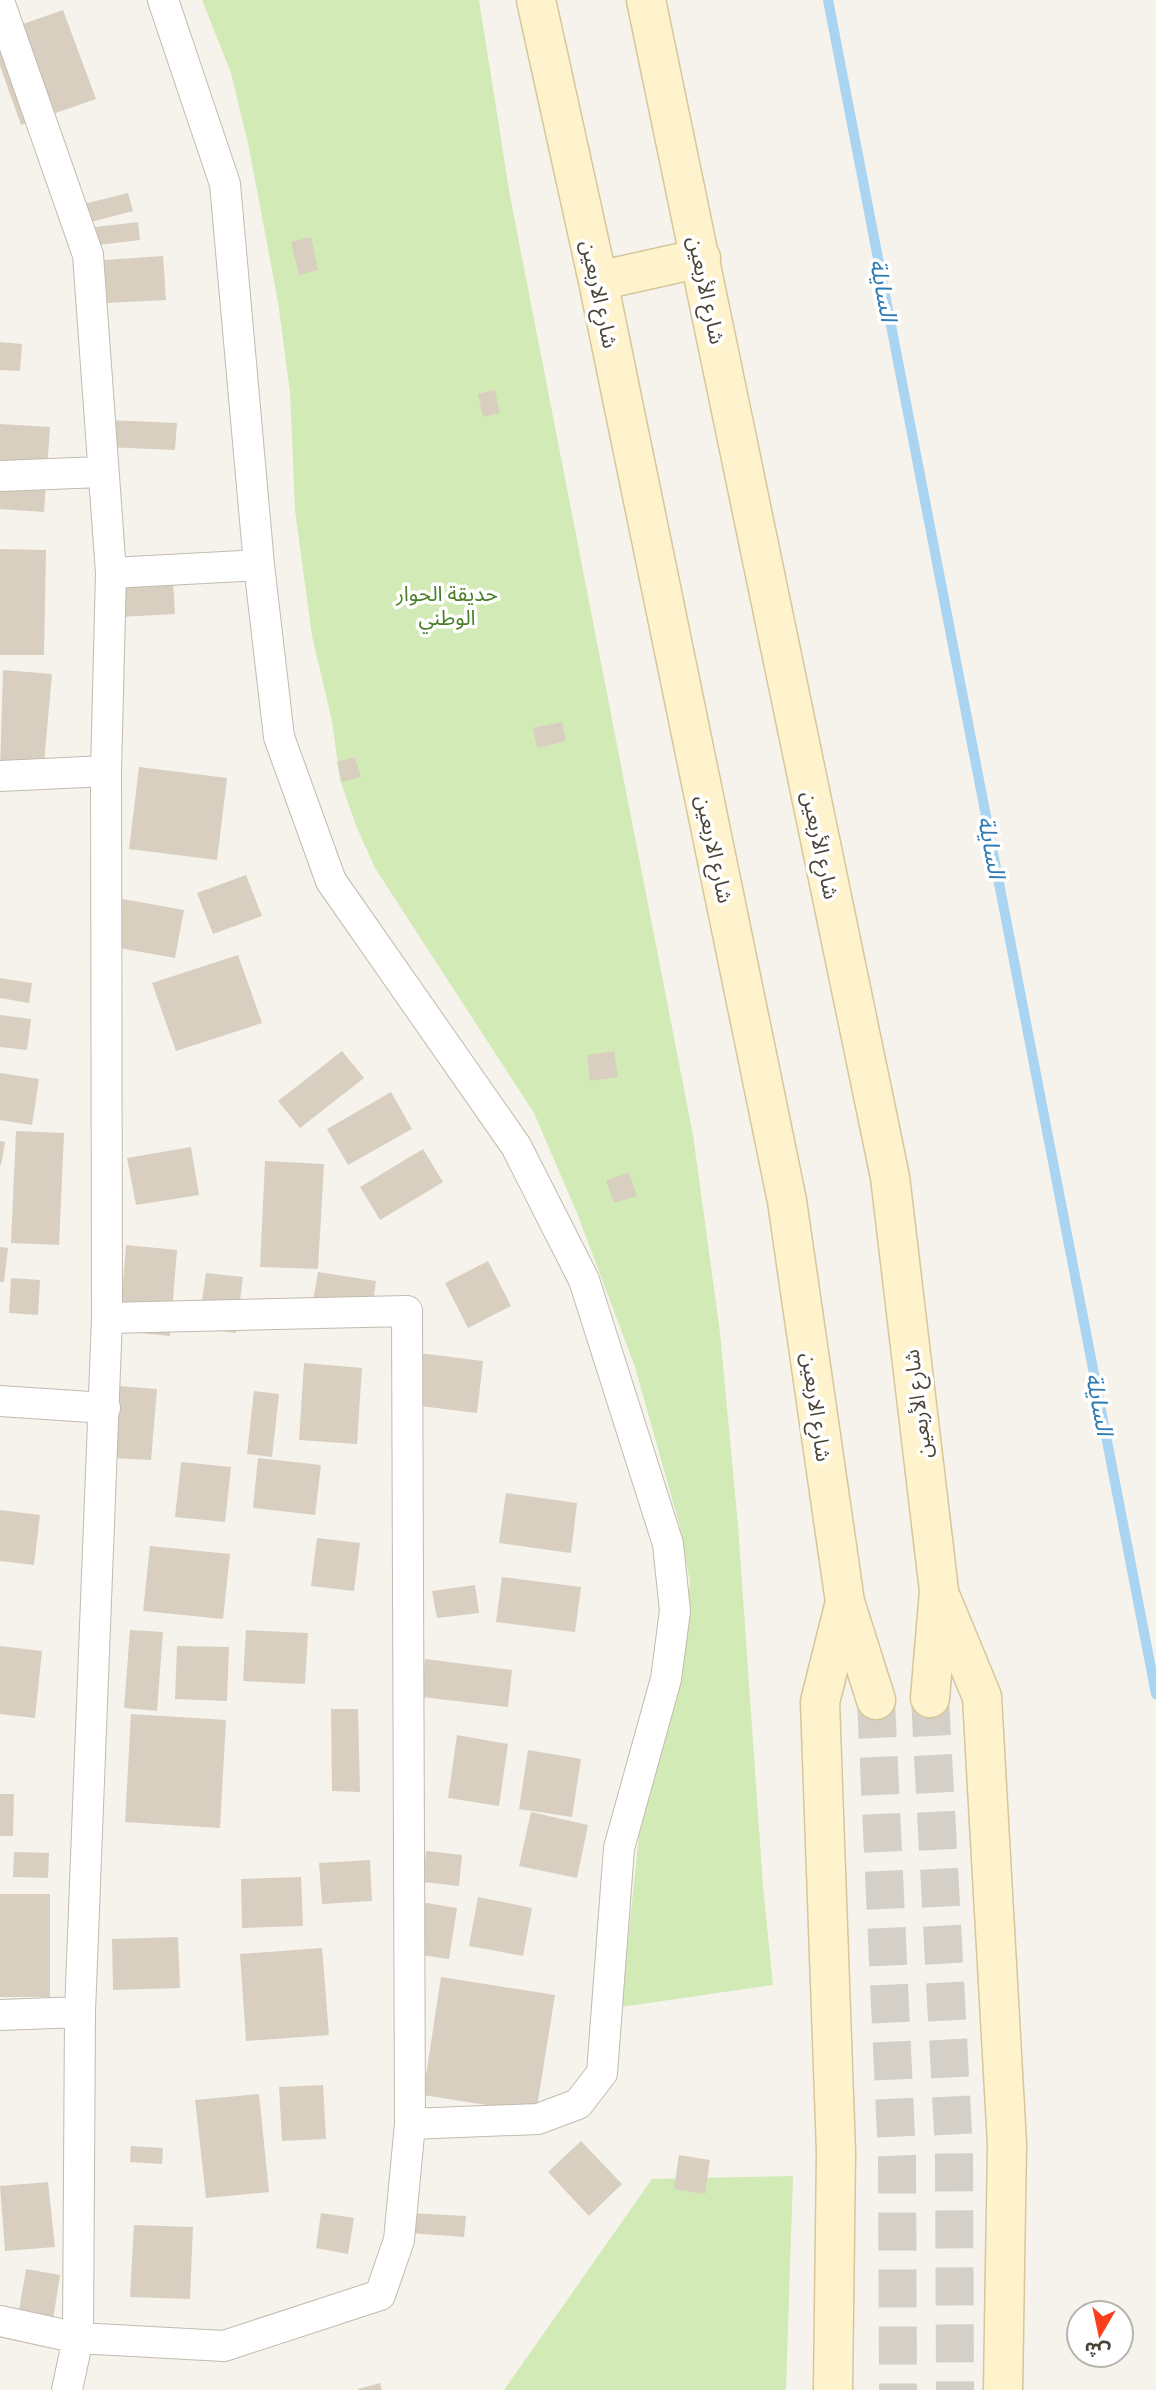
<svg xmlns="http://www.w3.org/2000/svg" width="1156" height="2390" font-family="Ubuntu,'Noto Sans Arabic',sans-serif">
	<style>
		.green { fill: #d2eab5 }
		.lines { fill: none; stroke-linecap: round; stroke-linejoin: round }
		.stream { stroke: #a9d4f2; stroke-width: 10 }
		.building { fill: #d8cfc1 }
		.secondary-tunnel { stroke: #d4d0c8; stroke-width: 38; stroke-dasharray: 38 19; stroke-linecap: butt }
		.street-casing { stroke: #c2bbae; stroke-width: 32 }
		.secondary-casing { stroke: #d6c79b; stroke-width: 41 }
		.street { stroke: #fff; stroke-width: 30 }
		.secondary { stroke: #fff3cd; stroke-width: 38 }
		.labels { text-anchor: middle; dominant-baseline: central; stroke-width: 7; stroke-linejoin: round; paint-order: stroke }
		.street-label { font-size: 21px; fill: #4b4439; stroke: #fff }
		.park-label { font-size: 21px; fill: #4a7f2a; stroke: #fff }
		.water-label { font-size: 23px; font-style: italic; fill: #2e7ab2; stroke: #fff }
	</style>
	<rect width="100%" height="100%" fill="#f6f3ec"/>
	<path class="green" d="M202,0H479L510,196L693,1135L720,1333L738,1525L763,1886L773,1985L621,2007L639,1835L667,1730L690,1583L680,1527L635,1367L577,1213L534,1113L375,868L357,828L340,780L332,721L312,636L295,510L290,392L278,302L249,148L231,73Z
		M793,2176L786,2390H504L652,2179Z"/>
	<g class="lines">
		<path class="stream" d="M828,0L1156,1694"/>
	</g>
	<path class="building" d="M63,10L96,99L21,125L0,66V32Z
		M128,193L133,211L72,227L67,208Z
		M138,222L140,240L73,248L71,230Z
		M311,237L318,270L299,275L291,242Z
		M163,256L166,300L107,303L104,260Z
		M0,342L22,344L20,371L0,370Z
		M495,390L500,413L483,417L478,394Z
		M107,420L177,423L175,450L106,447Z
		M0,424L50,427L44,512L0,509Z
		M0,549L46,550L44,655H0Z
		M172,563L175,614L120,617L118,566Z
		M3,670L52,674L43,776L0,772Z
		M562,722L566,741L537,748L533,728Z
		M355,757L361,777L342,782L337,762Z
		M139,767L227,778L217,860L129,849Z
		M246,875L262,916L213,934L197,893Z
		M117,898L184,910L175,958L108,946Z
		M238,955L262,1023L176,1051L152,983Z
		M0,978L32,983L29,1003L0,998Z
		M0,1015L31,1019L27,1050L0,1047Z
		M342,1051L364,1078L300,1128L278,1101Z
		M614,1051L618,1077L590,1081L587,1055Z
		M0,1073L39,1079L32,1125L0,1120Z
		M391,1092L412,1129L348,1165L327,1129Z
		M16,1131L64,1133L59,1245L11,1243Z
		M0,1141L5,1142L1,1165H0Z
		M191,1147L199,1195L136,1205L127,1158Z
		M423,1149L443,1182L380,1220L360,1187Z
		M265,1161L324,1164L318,1269L260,1267Z
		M629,1173L637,1196L614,1203L606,1180Z
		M126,1245L177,1250L170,1336L119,1331Z
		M0,1247L8,1248L4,1282H0Z
		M488,1261L511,1306L468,1328L445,1283Z
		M318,1272L376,1281L370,1321L311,1312Z
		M206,1273L243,1277L236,1333L198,1328Z
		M11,1278L40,1280L38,1315L9,1313Z
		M419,1353L483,1361L477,1413L412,1405Z
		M304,1363L362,1368L357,1444L299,1440Z
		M120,1386L157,1389L151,1460L113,1458Z
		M254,1391L279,1394L272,1457L247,1454Z
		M258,1458L321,1465L315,1515L253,1508Z
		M181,1462L231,1467L225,1522L175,1517Z
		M506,1493L577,1503L571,1553L499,1543Z
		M0,1510L40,1515L34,1565L0,1561Z
		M317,1538L360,1543L354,1591L311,1586Z
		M150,1546L230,1554L223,1619L143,1611Z
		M502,1577L581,1587L575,1632L496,1622Z
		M475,1585L479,1613L437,1618L432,1591Z
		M130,1630L163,1632L157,1711L124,1708Z
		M246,1630L308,1633L305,1684L243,1681Z
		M0,1646L42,1651L35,1718L0,1714Z
		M177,1646L229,1647L227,1701L175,1699Z
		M425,1659L512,1670L508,1707L421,1697Z
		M331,1709H358L360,1792L332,1791Z
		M131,1714L226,1720L220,1828L125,1822Z
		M457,1735L508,1744L499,1806L448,1798Z
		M528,1750L581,1759L572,1817L519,1809Z
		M0,1794H14L13,1836H0Z
		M531,1812L588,1825L577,1878L519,1866Z
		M426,1851L462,1855L459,1886L423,1882Z
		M14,1852L49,1853L48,1878L13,1877Z
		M370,1860L372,1901L322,1904L319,1863Z
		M301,1877L303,1926L242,1928L241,1879Z
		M0,1894H50V1997H0Z
		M478,1897L532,1908L523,1956L469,1946Z
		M415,1901L457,1908L449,1959L407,1953Z
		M178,1937L180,1988L113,1990L112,1939Z
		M322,1948L329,2035L246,2041L240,1954Z
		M441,1977L555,1995L536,2113L423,2095Z
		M323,2085L326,2139L282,2141L279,2087Z
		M259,2094L269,2192L206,2198L195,2100Z
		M581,2141L622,2184L589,2216L548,2172Z
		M131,2146L163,2148L162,2164L130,2162Z
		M679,2155L710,2160L705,2194L674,2189Z
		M48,2182L55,2247L5,2251L0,2186Z
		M321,2213L354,2218L348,2254L316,2248Z
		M410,2213L466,2216L464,2237L409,2233Z
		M134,2225L193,2227L190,2299L130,2297Z
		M26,2269L60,2275L50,2339L15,2334Z
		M380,2383L382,2390H358V2389Z"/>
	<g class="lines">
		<path class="secondary-tunnel" d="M930,1698L954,2151L955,2390
			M876,1700L897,2157L898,2390"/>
		<g class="street-casing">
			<path id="street" d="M163,0L225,184L259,565L279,737L331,881L516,1146L584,1280L668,1544L675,1611L666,1679L619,1848L602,2073L578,2104L538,2119L410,2124
				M0,4L88,255L111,573L106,771L107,1318L80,2012L78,2338L67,2390
				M0,476L101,472
				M111,573L259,565
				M0,776L106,771
				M0,1401L105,1408
				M0,2015L80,2012
				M0,2321L78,2338L224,2346L380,2295L399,2240L410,2124L407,1311L107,1318"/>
		</g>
		<g class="secondary-casing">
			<path id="secondary" d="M536,0L598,281L787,1201L845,1602L876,1700
				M646,0L890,1177L939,1591L930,1698
				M598,281L701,258
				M942,1600L982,1697L1007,2144L1003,2390
				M833,2390L836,2152L820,1702L845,1602"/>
		</g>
		<use href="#street" class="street"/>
		<use href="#secondary" class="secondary"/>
	</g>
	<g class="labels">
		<g class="street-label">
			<text transform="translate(707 290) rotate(78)">شارع الأربعين</text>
			<text transform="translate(600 294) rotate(78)">شارع الاربعين</text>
			<text transform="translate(821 845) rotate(78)">شارع الأربعين</text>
			<text transform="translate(715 849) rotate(78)">شارع الاربعين</text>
			<text transform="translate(917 1404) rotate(-97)">شارع الأربعين</text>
			<text transform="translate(817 1407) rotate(82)">شارع الاربعين</text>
		</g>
		<g class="park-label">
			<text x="447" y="593">حديقة الحوار<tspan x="447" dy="24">الوطني</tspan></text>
		</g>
		<g class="water-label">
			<text transform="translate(884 290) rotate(79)">السايلة</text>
			<text transform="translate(992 847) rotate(79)">السايلة</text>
			<text transform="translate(1100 1404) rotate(79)">السايلة</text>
		</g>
	</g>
	<g transform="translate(1100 2334) rotate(189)"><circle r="33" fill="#ffffff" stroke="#b7b4b0" stroke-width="2"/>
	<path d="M0-5L12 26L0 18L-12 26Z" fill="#fc3f1d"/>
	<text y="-10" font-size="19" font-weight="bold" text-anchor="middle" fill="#4b4439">ش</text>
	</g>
</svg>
